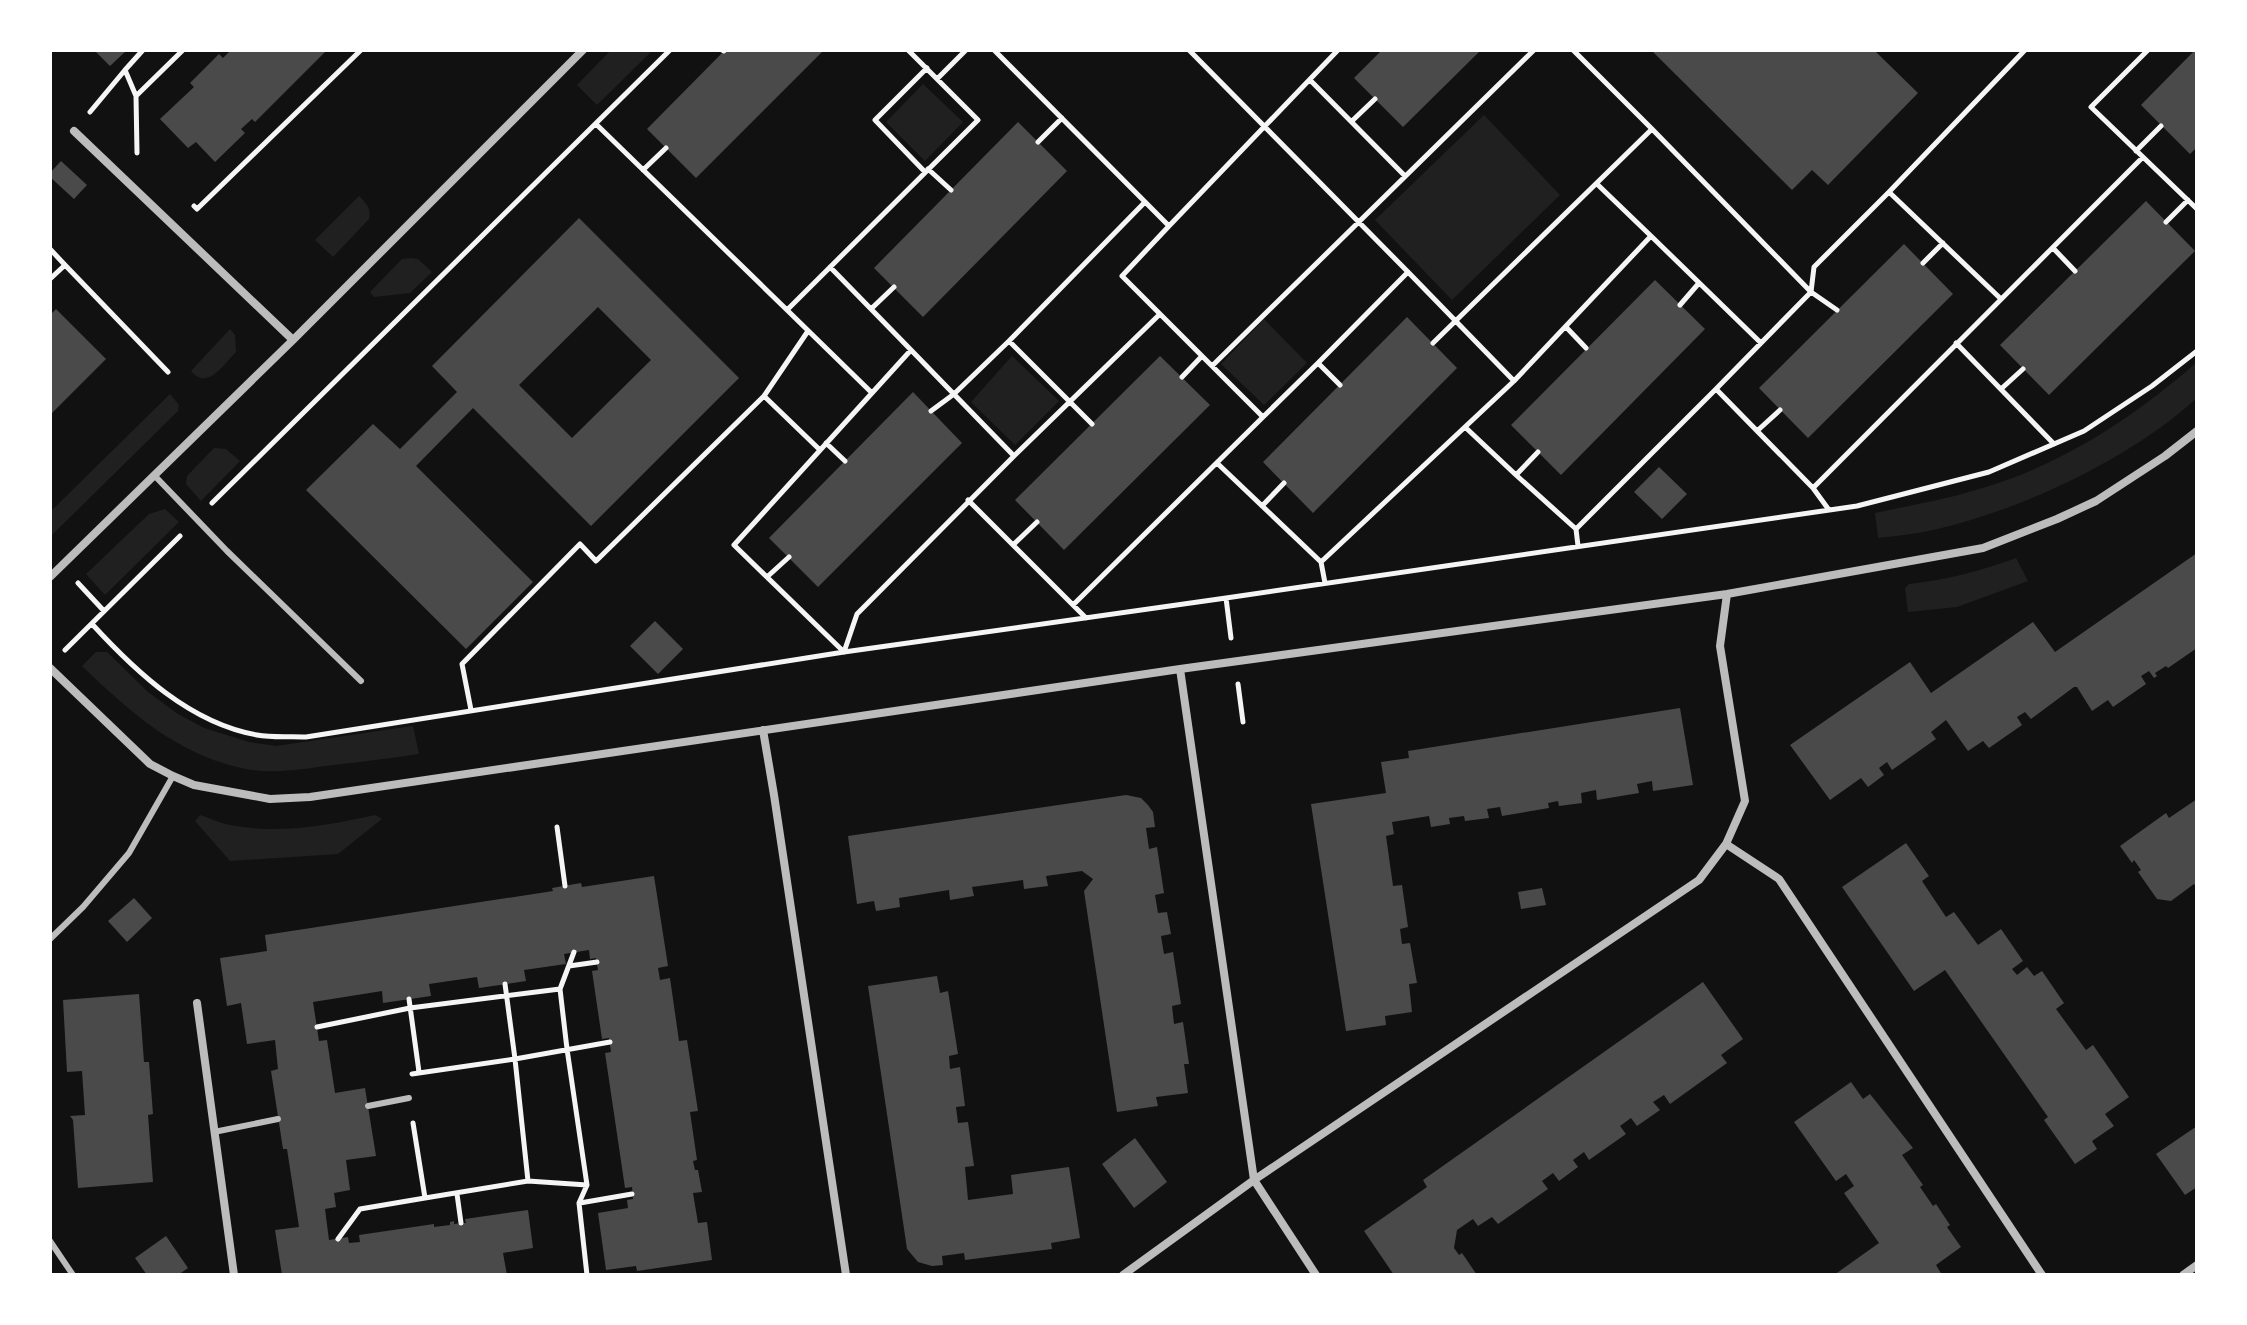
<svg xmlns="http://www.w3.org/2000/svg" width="2247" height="1325" font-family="Ubuntu,sans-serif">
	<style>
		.green { fill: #202020 }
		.building { fill: #4a4a4a; fill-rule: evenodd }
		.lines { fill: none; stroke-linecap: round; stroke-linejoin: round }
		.path { stroke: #f5f5f5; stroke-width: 5 }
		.service { stroke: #bcbcbc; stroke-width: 6 }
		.minor { stroke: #bcbcbc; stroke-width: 8 }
	</style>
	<rect width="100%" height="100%" fill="#111"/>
	<path class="green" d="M611,50H653L597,105L577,85Z
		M923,84L963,122L925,161L886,122Z
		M1484,115L1560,195L1452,300L1375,220Z
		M359,196C367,204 371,208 369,219L333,257L315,240Z
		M411,258L418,259L432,272L410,293L374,297L370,292L402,259Z
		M1264,319L1307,363L1264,405L1221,364Z
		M230,329L235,335L236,352C223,365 207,391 191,371Z
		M1012,356L1059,401L1015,445L971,402Z
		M2197,362V398C2130,459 2022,510 1933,530C1915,534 1896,536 1878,538L1875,513C1908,506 1943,500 1976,490C2060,466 2132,419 2197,362Z
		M170,394L179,405L178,411L50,537V512Z
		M214,448L226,449L240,461L201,501L186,484L187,476Z
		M165,509L179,522L105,595L86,574L149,514Z
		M2016,558L2028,581L1957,607L1908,612L1905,588L1909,584C1946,580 1980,571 2016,558Z
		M96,652H107L148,692L178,714L204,728L249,742L276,746L413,726L419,754C391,758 362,762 333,765C304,769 271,775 241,768C175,753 129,711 82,666Z
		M200,815C212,819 224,825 237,826C283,834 329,825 375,815L382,819L338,854L230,861L195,821Z"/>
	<path class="building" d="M94,50H127L110,66Z
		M231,50H327L255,122L252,119L241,129L245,133L215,162L196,142L188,148L160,119L194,87L190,83L219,54L223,58Z
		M725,50H824L696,178L647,129Z
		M1382,50H1481L1403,127L1354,78Z
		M1651,50H1874L1918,93L1828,185L1812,170L1792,190Z
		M2195,50L2197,147L2190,154L2141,105Z
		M1018,122L1067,171L923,317L874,268Z
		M61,161L87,185L74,199L50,177V173Z
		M2146,201L2195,251L2049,395L2000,345Z
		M579,218L739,378L591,526L473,408L416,466L533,582L466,649L306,490L373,424L400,449L457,392L432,366ZM598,307L651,360L572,438L519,385Z
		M1904,244L1953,294L1808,438L1759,388Z
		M1655,280L1705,329L1561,475L1511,425Z
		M56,309L106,359L50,415V315Z
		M1407,317L1457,368L1313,513L1263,462Z
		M1160,356L1210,405L1064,550L1015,500Z
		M913,392L962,443L818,587L769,538Z
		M1659,467L1687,494L1662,519L1634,492Z
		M2197,553V648L2168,668L2166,666L2155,673L2157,676L2154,678L2149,671L2141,676L2146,684L2113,707L2108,700L2092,711L2077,687H2074L2031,719L2025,712L2017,717L2022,725L1989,748L1983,741L1968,751L1946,720L1931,732L1936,739L1892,770L1887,762L1879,768L1884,775L1868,787L1861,778L1830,800L1790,745L1910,662L1931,693L2033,622L2055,652Z
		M655,621L683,649L658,674L630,646Z
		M1680,708L1693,785L1653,791L1652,781L1637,784L1639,793L1597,800L1596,790L1581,793L1582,803L1559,806L1558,801L1548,803L1549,808L1502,816L1500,807L1487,809L1489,818L1465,821L1464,816L1449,818L1450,824L1431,827L1429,816L1392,822L1394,834L1386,836L1393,886L1402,885L1408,927L1400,929L1402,944L1410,943L1417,983L1409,984L1412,1012L1385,1016L1386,1025L1346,1031L1311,804L1386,793L1381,762L1409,758L1408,751Z
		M1126,795L1141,798L1148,805L1153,812L1155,827L1146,828L1149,849L1157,847L1164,893L1155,895L1158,913L1167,912L1171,934L1161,936L1164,954L1173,952L1181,1004L1172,1006L1174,1024L1183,1022L1189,1064H1184L1188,1093L1156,1097L1158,1106L1117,1112L1084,891L1093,879L1082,871L1046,876L1048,886L1024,889L1023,880L972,887L974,896L950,900L949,890L899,898L900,907L876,911L874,901L857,904L848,836Z
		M2197,799V888L2194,884L2171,901L2157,899L2138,872L2141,870L2134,860L2132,863L2120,846L2166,813L2169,818Z
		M1906,843L1929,876L1922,881L1946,917L1954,912L1978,945L2001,929L2023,961L2012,969L2017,975L2027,967L2034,976L2042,971L2064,1003L2056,1009L2086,1050L2093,1045L2129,1097L2105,1114L2114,1126L2092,1141L2097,1149L2075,1164L2044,1120L2048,1117L1945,970L1914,991L1842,887Z
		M654,876L668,966L658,968L660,980L670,978L679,1041L687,1040L698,1111L690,1112L697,1160L693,1161L695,1170H698L702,1192L693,1193L698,1223L707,1222L712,1260L637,1271L636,1266L606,1270L598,1213L628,1208L627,1200L633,1199L632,1187L625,1188L605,1053L611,1052L609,1038L602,1039L592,971L598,970L596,958L590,959L589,950L564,954L566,964L524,970L526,981L479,988L477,977L429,984L431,996L383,1003L382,991L313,1002L319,1041L327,1040L335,1093L365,1088L376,1156L346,1160L350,1190L334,1193L336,1207L325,1209L329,1240L348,1237L349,1243L360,1242L359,1235L434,1224V1227L450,1225V1222L454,1221V1224L461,1223H466L465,1219L528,1210L533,1248L503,1253L507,1275H282L275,1230L299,1227L287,1149H283L271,1071L278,1069L275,1040L247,1044L241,1003L227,1006L220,958L267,951L265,935L553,891L552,888L581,883L582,887Z
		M1542,888L1546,905L1521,909L1518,892Z
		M134,898L152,918L127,942L108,921Z
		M937,976L940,993L948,991L958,1054L949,1056L950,1069L960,1067L965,1106L956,1107L958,1123L968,1122L974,1166L965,1167L968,1200L1013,1194L1011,1175L1069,1167L1080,1238L1051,1243L1052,1249L965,1260L964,1253L942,1256L943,1265L932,1266L918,1262L907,1249L868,986Z
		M1703,982L1743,1039L1721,1055L1727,1063L1670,1104L1664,1095L1653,1102L1660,1110L1637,1126L1631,1118L1620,1126L1626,1134L1589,1160L1584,1152L1573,1160L1578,1167L1559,1181L1553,1173L1542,1181L1548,1189L1498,1224L1492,1217L1478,1226L1473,1219L1457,1230L1454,1248L1459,1255L1462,1253L1477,1275H1394L1364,1231L1427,1187L1423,1180Z
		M139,994L144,1062H149L153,1114L148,1115L153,1182L78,1188L73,1120L70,1116L85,1115L82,1071L67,1072L63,1000Z
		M1851,1082L1863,1099L1870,1094L1913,1148L1902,1155L1923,1185L1920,1187L1933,1206L1936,1204L1950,1225L1947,1227L1961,1247L1936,1265L1942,1275H1834L1879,1243L1844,1193L1854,1186L1846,1174L1836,1181L1794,1122Z
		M2197,1126V1187L2185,1195L2156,1154Z
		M1135,1138L1167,1182L1134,1208L1102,1164Z
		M166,1236L188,1268L178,1275H147L135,1258Z"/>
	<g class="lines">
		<path class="path" d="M722,50L724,51
			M994,50L1169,226L1122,276L1263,417L1073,605
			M1189,50L1408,272L1318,363
			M2148,50L2091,107L2197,209
			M126,73L125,70L143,50
			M937,79L966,50
			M1310,80L1405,176
			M90,112L125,70L136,96
			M1352,121L1375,99
			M596,124L787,310L978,120L908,50
			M1652,129L1811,292L1837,310
			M1038,142L1062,118
			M2136,151L2161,126
			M137,153L136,96L183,50
			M928,169L951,190
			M643,170L666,148
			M925,172L875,120L927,68
			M1597,184L1651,236
			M1889,192L2025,50
			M194,206L197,209L361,50
			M2166,222L2188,200
			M1169,226L1338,50
			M2053,248L2075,271
			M50,249L65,265
			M1923,263L1943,243
			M830,267L871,309
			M50,279L65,265L168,372
			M894,287L871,309L911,350
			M1680,305L1699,283
			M787,310L872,393L734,545L844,652L857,614L1014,456L911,350L872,393
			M1566,327L1586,348
			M1009,341L1145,202
			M1433,343L1652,129L1573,50
			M1956,343L2054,444
			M1212,366L1534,50
			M1182,377L1202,356
			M1514,381L1651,236L1761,343
			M2001,389L2023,369
			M764,396L820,450
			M931,411L954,394L1009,341L1092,424
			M1263,417L1318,363L1340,385
			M1465,427L1516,475L1538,452
			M1757,431L1780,410
			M826,443L845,461
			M1014,456L1160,314
			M1217,463L1321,562
			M1516,475L1576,529L1716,389
			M1813,488L1716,389L1811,292L1814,267L1889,192L2001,299
			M968,500L1086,618
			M212,503L670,50
			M1262,506L1284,483
			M1829,510L1813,488L2143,157
			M1576,529L1578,546
			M1013,545L1037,522
			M767,577L789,557
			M78,583L104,611
			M1325,583L1321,562L1514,381L1408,272
			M1226,598L1231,638
			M92,624C136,672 190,723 257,735C273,738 290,736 306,737L844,652L1226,598L1857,506L1989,472L2084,431L2152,386L2197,351
			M65,650L180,536
			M1238,684L1243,722
			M471,710L462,664L580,544L596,561L764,396L808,331
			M557,827L565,886
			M569,966L597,962
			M505,984L515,1059L610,1042
			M560,989L574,952
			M409,999L419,1072
			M317,1027L410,1008L560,989L567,1049L587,1185L579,1203L587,1275
			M412,1074L515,1059L528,1181
			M413,1123L425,1198L528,1181L587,1185
			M457,1194L461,1223
			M580,1203L632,1194
			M338,1239L360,1209L425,1198"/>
		<path class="service" d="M154,475L227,551L361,681
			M50,939L83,907L129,853L173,776
			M368,1106L409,1098
			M214,1132L278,1119
			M50,1241L73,1275"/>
		<path class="minor" d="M74,131L293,340
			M50,577L293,340L583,50
			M50,668L150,764L173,776L194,785L270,799L310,797L1180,669L1727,594L1983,548L2057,519L2096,501L2165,456L2197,431
			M1180,669L1254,1180L1316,1275
			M763,730L774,795L846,1275
			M1726,844L1779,879L2042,1275
			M197,1003L234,1275
			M1123,1275L1254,1180L1699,880L1726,844L1745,801L1720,646L1727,594
			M2183,1275L2197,1265"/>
	</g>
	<rect width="2247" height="1325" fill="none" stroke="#ffffff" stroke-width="104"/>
</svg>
